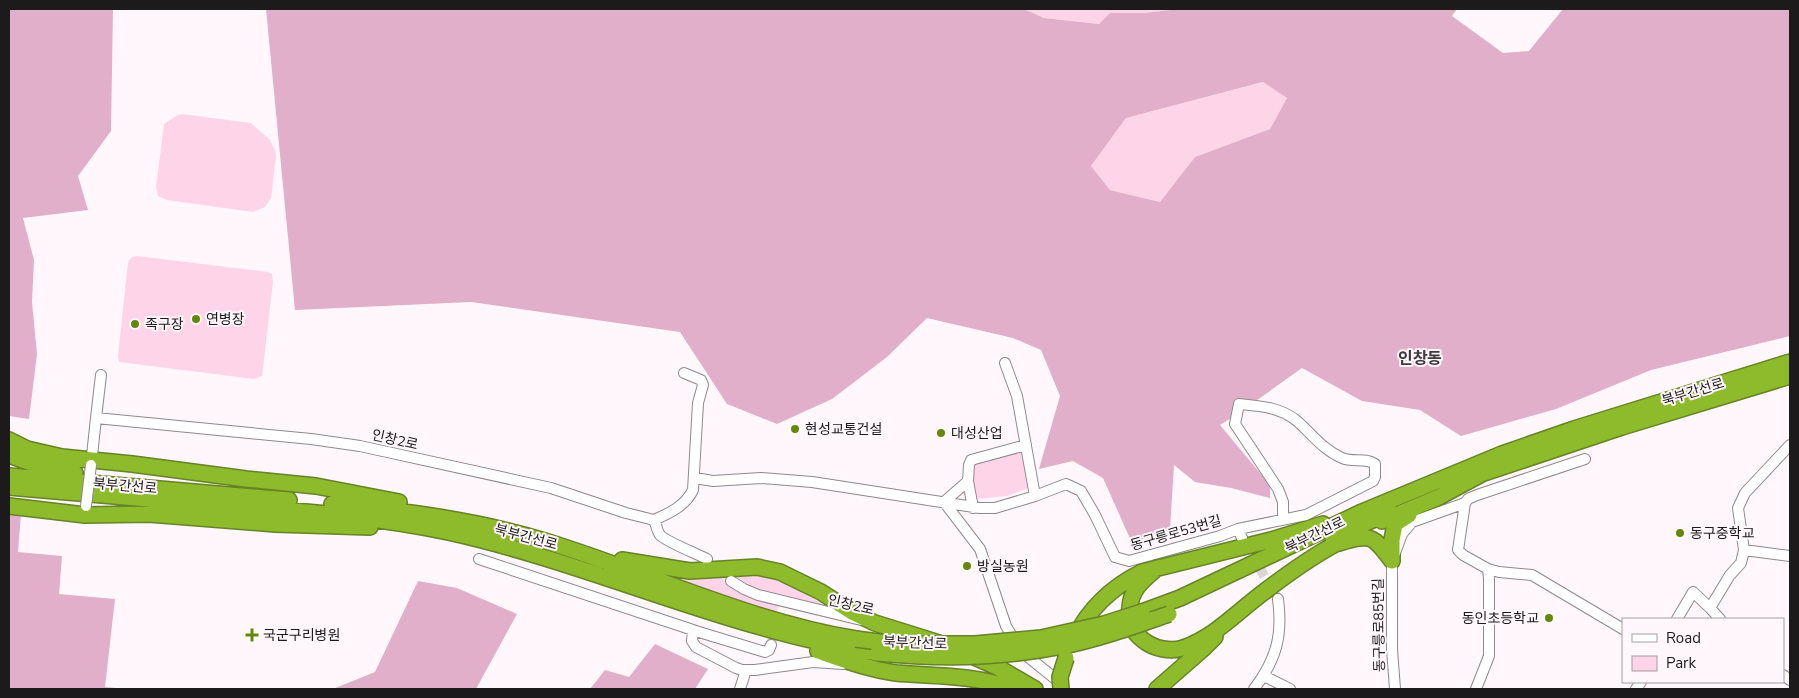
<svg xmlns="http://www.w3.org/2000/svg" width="1799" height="698" font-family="'Nunito Sans','Noto Sans KR',sans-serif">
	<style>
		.green { fill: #fed4e9 }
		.forest { fill: #e1afc9; fill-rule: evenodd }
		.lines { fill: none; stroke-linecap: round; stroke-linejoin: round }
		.minor-tunnel { stroke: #ddd6d9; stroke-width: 10; stroke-dasharray: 10 5; stroke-linecap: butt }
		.minor-casing { stroke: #8f888c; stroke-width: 12 }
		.highway-casing { stroke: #668326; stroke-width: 18 }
		.minor { stroke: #fff; stroke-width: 10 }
		.highway { stroke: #8ebb2c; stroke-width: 15 }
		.minor-bridge-casing { stroke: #8f888c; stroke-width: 12; stroke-linecap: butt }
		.highway-bridge-casing { stroke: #668326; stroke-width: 18; stroke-linecap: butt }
		.minor-bridge { stroke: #fff; stroke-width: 10 }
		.highway-bridge { stroke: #8ebb2c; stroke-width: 15 }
		.poi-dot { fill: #64880c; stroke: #fff7fb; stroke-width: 2 }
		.labels { text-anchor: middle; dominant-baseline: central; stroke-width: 4; stroke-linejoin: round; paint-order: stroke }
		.poi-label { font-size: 14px; fill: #1d1a1b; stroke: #fff7fb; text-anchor: start }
		.street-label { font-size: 14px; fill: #1d1a1b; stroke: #fff7fb }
		.quarter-label { font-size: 16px; font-weight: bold; fill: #3f393c; stroke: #fff7fb }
	</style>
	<rect width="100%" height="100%" fill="#fff7fb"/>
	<path class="green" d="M1024,9H1179L1144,13H1110L1100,24L1044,18Z
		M1264,82L1287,98L1270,129L1195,157L1160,202L1110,190L1091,166L1126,118Z
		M182,114L251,123L270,140L275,150L276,156L271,198L265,207L253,212L167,200L158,196L156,187L164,124L176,116Z
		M137,256L268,272L272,274L273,282L262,376L254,379L119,362L118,356L128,262L132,257Z
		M1025,449L1031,487L1007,496L976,499L974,498L972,465Z
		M732,573L775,575L801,592L833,609C799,600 760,597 732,573Z
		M719,574L728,584L779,604L777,611L775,612L694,586L675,576Z"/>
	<path class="forest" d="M9,9H113L111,131L78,176L88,210L23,218L34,260L32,302L37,354L29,419L9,416Z
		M266,9H1024L1044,18L1099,24L1110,13H1144L1179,9H1457L1452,16L1503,53L1529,51L1563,9H1790V336L1651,370L1556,409L1461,436L1420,410L1362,401L1302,368L1239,413L1220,425L1270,485V498L1231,488L1195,482L1174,465L1170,529L1132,543L1103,478L1073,461L1039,469L1060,396L1041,350L1013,338L927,318L887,357L832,399L777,424L727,404L680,332L471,302L295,310ZM1263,82L1287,98L1270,129L1195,157L1160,202L1110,190L1091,166L1126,118Z
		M9,513L21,514L18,552L62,556L59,594L115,599L105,687L128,689H9Z
		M418,581L457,588L517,614L476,689H333L375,672Z
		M655,644L708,669L695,689H590L605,670L629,677Z"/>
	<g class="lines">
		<path class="minor-tunnel" d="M1244,542L1278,599
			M771,645L780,613"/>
		<g class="minor-casing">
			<path id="minor" d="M1005,363L1017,396L1035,496L1066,484L1081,491L1095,515L1115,557L1129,561L1220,536L1238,529L1242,538
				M96,418L101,375
				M1026,445L971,460L969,465L968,481L944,502L980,549L1006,626L1018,646L1027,656L1063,685
				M91,465L96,418L311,439L360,446L551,488L626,513L654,520C656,524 657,531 660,535C665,541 697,554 707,559
				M695,478L713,481L761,478L812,482L980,508H995L1035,496
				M968,481L973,508
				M654,520C670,513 685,506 693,490L698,403L703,385L701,380L684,373
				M1238,529L1306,515L1373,481L1375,477V464C1365,457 1353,463 1342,458C1323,450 1312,434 1297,421C1280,407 1260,406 1239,404L1235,424L1278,489L1283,502V519
				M1744,550L1790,556
				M479,559L699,632L765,652L769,650L771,645
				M1488,569L1499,572L1532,575L1623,629
				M731,581L744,589L758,595L861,620
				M1677,619L1693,592L1710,608
				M1720,619L1710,608L1730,575L1741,563L1744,550L1738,508L1745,493L1790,445
				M693,630L692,641L696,647L736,668L742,670H755L813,662L843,664
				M1783,675L1790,680
				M1264,676L1290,689
				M740,689L746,670
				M1254,689C1276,660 1283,636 1278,599
				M1395,689L1392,649V561L1402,534L1412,522L1465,503
				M1476,689L1489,656V578L1488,569L1463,555L1458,550L1465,503L1468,499L1477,495L1585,459
				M1636,689L1641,682"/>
		</g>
		<g class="highway-casing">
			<path id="highway" d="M9,440L27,449L62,457L132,464L246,479L316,486L399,502
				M9,455L34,464L75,473
				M1478,475L1622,427L1790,376
				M9,476L289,500
				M9,487C78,493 148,499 218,505C295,511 373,516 448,532C594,564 730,631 878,653
				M332,504C404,511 475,520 545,541C649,573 748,621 856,639
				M9,506L85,515L149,514L275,524L370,527
				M1382,521L1439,497L1487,471
				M1333,538L1390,512
				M1339,543C1371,534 1372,534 1392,561
				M622,560L690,571L757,567L780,572L821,592L852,612L875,623L939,643
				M1392,561V540L1395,524L1409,515
				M1157,568C1145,579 1131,588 1130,607C1128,620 1132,632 1143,640C1154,649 1171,652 1183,648C1215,637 1238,611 1264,592C1290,572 1318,552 1347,538
				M1142,612L1180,598L1362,512L1502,454L1574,429L1790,362
				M1074,639C1089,608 1112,587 1142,572L1271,540L1323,524
				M818,651C844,660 868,669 896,673C928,676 982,675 1010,689
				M970,655L999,668L1035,689
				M1157,689L1205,647L1215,637"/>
		</g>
		<use href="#minor" class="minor"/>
		<use href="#highway" class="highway"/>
		<g class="minor-bridge-casing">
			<path id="minor-bridge" d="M86,506L91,465"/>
		</g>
		<g class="highway-bridge-casing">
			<path id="highway-bridge" d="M856,639L894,644H975L1041,638L1104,624L1142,612
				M878,653C939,659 1003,658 1063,646C1099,639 1134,626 1169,614
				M1061,689L1060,677L1066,658"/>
		</g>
		<use href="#minor-bridge" class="minor-bridge"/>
		<use href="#highway-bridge" class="highway-bridge"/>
	</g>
	<g class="poi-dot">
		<circle cx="196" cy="319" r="5"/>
		<circle cx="135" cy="324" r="5"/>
		<circle cx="795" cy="429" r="5"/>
		<circle cx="941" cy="433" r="5"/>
		<circle cx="1680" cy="533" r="5"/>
		<circle cx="967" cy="566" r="5"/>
		<circle cx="1549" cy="618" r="5"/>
		<path d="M249.5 627.5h5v5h5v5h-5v5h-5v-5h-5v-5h5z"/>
	</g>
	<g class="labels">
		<g class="poi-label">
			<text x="206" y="319">연병장</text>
			<text x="145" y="324">족구장</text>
			<text x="805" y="429">현성교통건설</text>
			<text x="951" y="433">대성산업</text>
			<text x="1690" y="533">동구중학교</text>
			<text x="977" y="566">방실농원</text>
			<text x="1539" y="618" text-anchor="end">동인초등학교</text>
			<text x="263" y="635">국군구리병원</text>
		</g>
		<g class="street-label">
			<text transform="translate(1693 392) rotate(-17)">북부간선로</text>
			<text transform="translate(395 440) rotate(13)">인창2로</text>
			<text transform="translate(125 486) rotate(5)">북부간선로</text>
			<text transform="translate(1176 533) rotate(-16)">동구릉로53번길</text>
			<text transform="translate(1315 535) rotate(-26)">북부간선로</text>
			<text transform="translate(526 537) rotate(15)">북부간선로</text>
			<text transform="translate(851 605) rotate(13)">인창2로</text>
			<text transform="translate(1379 625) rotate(-91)">동구릉로85번길</text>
			<text transform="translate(915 643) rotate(2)">북부간선로</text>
		</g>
		<g class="quarter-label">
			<text x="1420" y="359">인창동</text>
		</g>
	</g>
	<rect width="1799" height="698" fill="none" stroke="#1d1a1b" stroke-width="20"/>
	<rect x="1622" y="618" width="162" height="65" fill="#fff7fb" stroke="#a59fa1"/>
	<rect x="1632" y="634" width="25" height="8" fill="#ffffff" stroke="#a59fa1"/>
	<text x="1666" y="643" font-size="15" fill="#1d1a1b">Road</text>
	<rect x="1632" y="656" width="25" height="15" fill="#fed4e9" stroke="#a59fa1"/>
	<text x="1666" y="668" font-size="15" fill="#1d1a1b">Park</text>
</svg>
